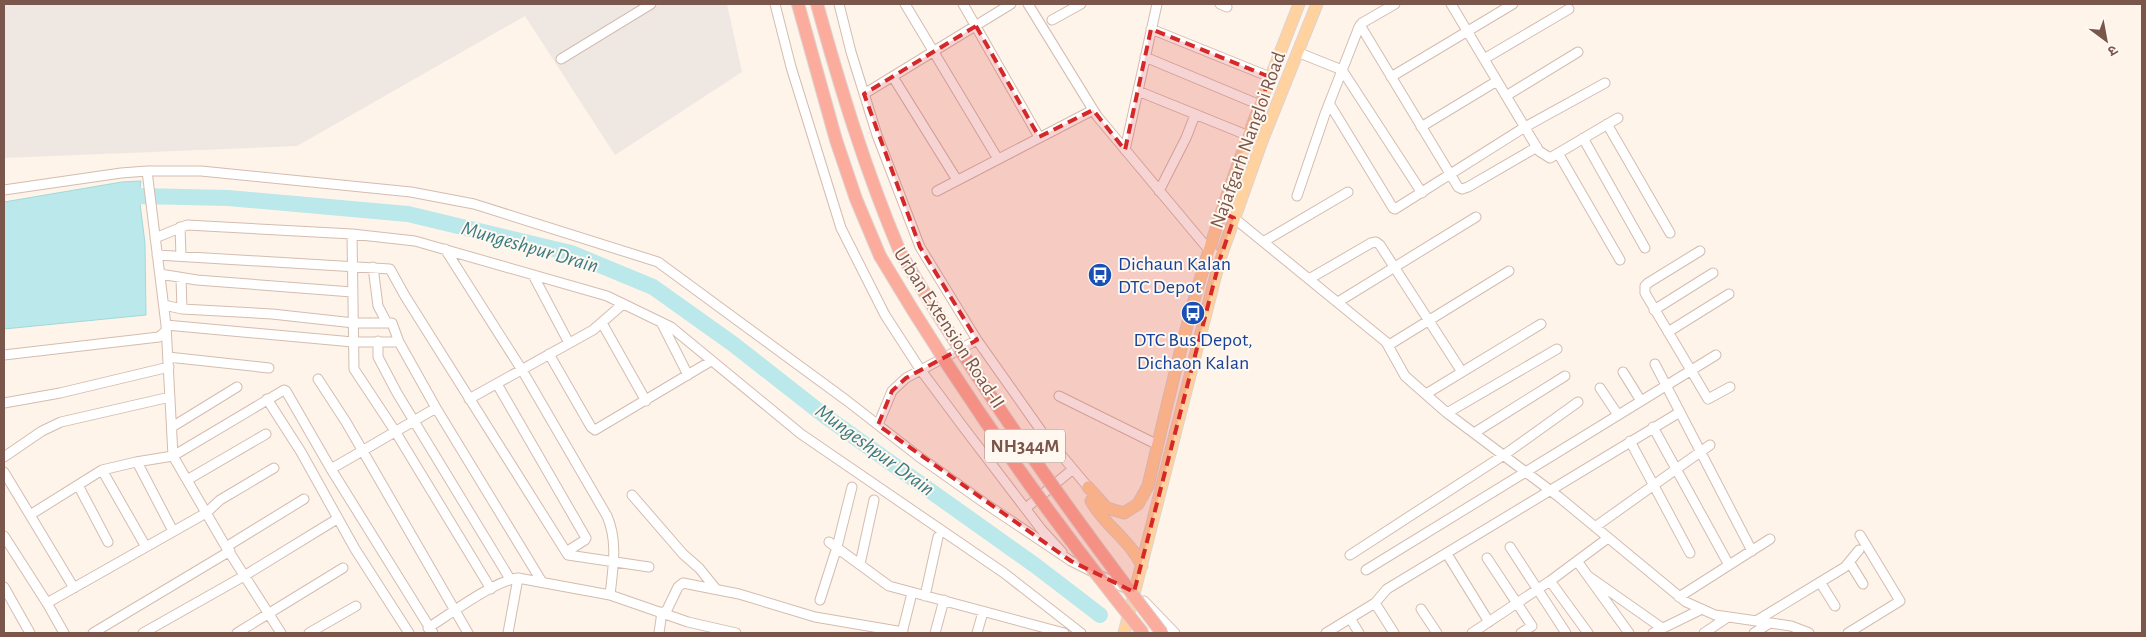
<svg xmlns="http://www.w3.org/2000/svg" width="2146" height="637" font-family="'Alegreya Sans','Noto Sans Devanagari',sans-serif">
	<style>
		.industrial { fill: #efe7e2 }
		.water { fill: #bbe8ea; stroke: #a0d9dc }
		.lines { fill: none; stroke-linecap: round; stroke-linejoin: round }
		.river { stroke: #bbe8ea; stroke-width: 16 }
		.minor-casing { stroke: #d4bcb0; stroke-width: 11 }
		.major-casing { stroke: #ddd3d0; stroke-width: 13 }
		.highway-casing { stroke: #ddd3d0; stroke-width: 14 }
		.minor { stroke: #fff; stroke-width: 9 }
		.major { stroke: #ffd29f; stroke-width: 11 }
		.highway { stroke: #fcac9c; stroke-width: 12 }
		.highway-bridge-casing { stroke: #ddd3d0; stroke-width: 14; stroke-linecap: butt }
		.highway-bridge { stroke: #fcac9c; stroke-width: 12 }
		.marked { fill: #d62828; fill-opacity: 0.2; stroke: #d62828; stroke-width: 4; stroke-dasharray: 10 6; stroke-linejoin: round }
		.labels { text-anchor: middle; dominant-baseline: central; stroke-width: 4; stroke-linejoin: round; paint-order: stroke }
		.shield { fill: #fff8f1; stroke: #a3877c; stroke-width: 1 }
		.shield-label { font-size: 19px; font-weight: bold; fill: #7b564a }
		.street-label { font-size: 20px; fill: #7b564a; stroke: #fff8f1 }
		.transit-label { font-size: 20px; fill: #164399; stroke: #fff8f1; text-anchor: start }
		.water-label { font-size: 21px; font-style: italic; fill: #3b7c81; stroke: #fff8f1 }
	</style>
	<rect width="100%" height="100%" fill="#fef4e9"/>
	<path class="industrial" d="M4,4H727L742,72L615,155L525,16L297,146L4,158Z"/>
	<path class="water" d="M141,181L139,196L145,243L146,315L4,329V202L122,182Z"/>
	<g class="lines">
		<path class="river" d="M117,200L139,196L228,198L408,214L571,253L653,287L733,344L825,416L1036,566L1100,615"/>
		<g class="minor-casing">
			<path id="minor" d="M775,4L791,67L841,228L885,315L920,369L964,428L1041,529L1062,552
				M839,4L851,52L877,135L920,247L977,340L1042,432L1088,487
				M905,4L998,159
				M963,4L1039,137
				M1028,4L1097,116L1209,250L1220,259
				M1220,4L1227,7
				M1451,4L1539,151L1550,158L1618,118
				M1052,20L1081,4
				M1360,25L1458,187L1462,189L1468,187L1537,147
				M1151,29L1270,77
				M1297,52L1342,70L1422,193
				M1145,57L1260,105
				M561,59L651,4
				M1484,59L1569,9
				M893,77L957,180
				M1391,77L1513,4
				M1138,91L1249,136
				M864,94L1011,4
				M1506,96L1578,52
				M1329,103L1393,208L1395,209L1525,127L1605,83
				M1607,124L1670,233
				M1421,127L1497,81
				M1583,138L1645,248
				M1125,150L1157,4
				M1558,153L1620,260
				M147,171L166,325L173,456L226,547L281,633
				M4,190L121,173L147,171H201L411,192L474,204L658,262L846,400L918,456L983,502L1071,561L1127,589
				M937,191L1093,110
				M1159,191L1186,138L1195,115
				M1297,196L1325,114L1359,27L1362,23L1395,4
				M1221,212L1234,218L1386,342L1405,376L1447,413L1559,497L1686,602L1715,615L1791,626L1809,633
				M180,227L181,256
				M352,234L354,369L395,431L491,589
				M155,238L187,225L352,234L415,241L607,296L671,327L801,434L1004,573L1081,633
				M1263,242L1348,192
				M445,249L522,370L607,516C618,541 613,568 610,595
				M1700,251L1648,283L1645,286V293L1708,399L1730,387
				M157,255L390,269L405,296L568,555L649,567
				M373,267L378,306L387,323
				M160,274L197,280L352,292
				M533,275L569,343
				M181,278L182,309
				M1309,279L1371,243L1376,242L1380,245L1462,372
				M1338,302L1476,217
				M164,305L182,309L272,314L354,323H392L399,342L436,408L542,582
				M1654,310L1713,273
				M661,322L688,375
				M602,323L646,401
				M166,325L353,342H399
				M1668,332L1729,294
				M378,341V357L397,393L510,579
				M1389,345L1509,271
				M549,354L591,427L595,430L711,361
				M4,355L159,337L166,331
				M168,357L269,368
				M1655,364L1752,551
				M1623,372L1641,401
				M318,379L346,422L468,633
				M497,384L586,538L585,540L566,552
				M1600,388L1618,415
				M1426,394L1541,324
				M1059,396L1158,445
				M267,399L301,452L355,549L409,633
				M469,399L593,330L623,304
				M4,403L60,393L169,367
				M1447,413L1557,349
				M878,425L892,391L906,378L977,340
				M172,427L237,387
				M1653,427L1729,565
				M1474,433L1565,376
				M1630,441L1690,553
				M4,457L42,431L61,422L170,397
				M137,462L173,531
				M331,469L436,408
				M102,470L146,547
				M4,472L74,588
				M187,480L266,434
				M78,485L108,542
				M632,495L683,554L699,568L716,589
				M1026,508L1073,469
				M30,515L102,470L136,462L173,456L284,390L286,391L331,469L433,633
				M1595,527L1710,445
				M4,536L47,603L64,633
				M829,542L889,586L1064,633
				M226,547L304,499
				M1510,547L1566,633
				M1447,554L1489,622
				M1350,555L1504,455L1578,402
				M1487,558L1532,626L1521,633
				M1577,561L1629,633
				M1850,563L1863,584
				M860,564L874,500
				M1366,570L1716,355
				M1588,576L1662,628
				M1550,581L1588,633
				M1820,582L1835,606
				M4,587L30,633
				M925,596L938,537
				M1679,597L1770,539
				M820,600L837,547L852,487
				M1144,601L1175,633
				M47,603L206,513L220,500L274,468
				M1375,603L1394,633
				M1421,609L1437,633
				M665,614L678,587L683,583L739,594L815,617L903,632
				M1350,618L1359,633
				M1756,621L1845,567L1859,550
				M428,628C450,614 494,581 518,578L610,595L688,622L736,633
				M93,633L230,551
				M143,633L244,576L337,519
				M237,633L343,568
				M309,633L356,606
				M508,633L518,578
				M659,633L662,612
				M902,633L912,593
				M935,633L944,600
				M977,633L983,612
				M1326,633L1375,603L1387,589L1680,412
				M1472,633L1550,581L1608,538
				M1653,633L1702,609
				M1704,633L1728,617
				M1754,633L1770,623
				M1848,633L1900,601L1860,535"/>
		</g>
		<g class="major-casing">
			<path id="major" d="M1088,487L1107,508L1124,513L1138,504L1148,486C1164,418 1179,350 1199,283C1227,188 1263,96 1299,4
				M1091,501C1104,525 1130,540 1142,566
				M1124,633L1220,259L1262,141L1317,4"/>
		</g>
		<g class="highway-casing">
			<path id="highway" d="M798,4L836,140L856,199L880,256
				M817,4C841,90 865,169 900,252"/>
		</g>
		<use href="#minor" class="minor"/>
		<use href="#major" class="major"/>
		<use href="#highway" class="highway"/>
		<g class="highway-bridge-casing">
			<path id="highway-bridge" d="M900,252C978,385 1068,511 1162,633
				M880,256C958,388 1047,514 1143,633"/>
		</g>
		<use href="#highway-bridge" class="highway-bridge"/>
	</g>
	<path class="marked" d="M976,26L1039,137L1093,110L1125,150L1151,29L1270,77L1221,212L1234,218L1220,259L1134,592L1071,561L878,425L892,391L906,378L977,340L920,247L864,94Z"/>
	<defs>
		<g id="bus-disc" transform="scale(1.25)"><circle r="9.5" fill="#1a4fb4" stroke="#fff8f1"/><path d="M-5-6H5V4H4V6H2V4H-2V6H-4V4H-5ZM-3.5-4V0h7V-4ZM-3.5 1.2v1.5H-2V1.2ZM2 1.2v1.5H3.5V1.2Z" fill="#fff"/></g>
	</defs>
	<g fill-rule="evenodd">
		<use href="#bus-disc" x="1100" y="275"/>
		<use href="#bus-disc" x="1193" y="313"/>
	</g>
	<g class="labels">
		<rect class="shield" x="985" y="429.5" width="80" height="33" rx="4"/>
		<g class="shield-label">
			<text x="1025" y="446">NH344M</text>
		</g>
		<g class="street-label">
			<text transform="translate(1248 140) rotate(-70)">Najafgarh Nangloi Road</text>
			<text transform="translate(949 328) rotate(57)">Urban Extension Road-II</text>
		</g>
		<g class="transit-label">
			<text x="1118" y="264">Dichaun Kalan<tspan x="1118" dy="23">DTC Depot</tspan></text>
			<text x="1193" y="340" text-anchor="middle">DTC Bus Depot,<tspan x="1193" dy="23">Dichaon Kalan</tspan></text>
		</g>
		<g class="water-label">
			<text transform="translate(530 247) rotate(16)">Mungeshpur Drain</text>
			<text transform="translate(875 450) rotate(36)">Mungeshpur Drain</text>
		</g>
	</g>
	<rect width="2146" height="637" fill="none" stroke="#7b564a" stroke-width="10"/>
	<g transform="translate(2106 40) rotate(148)" stroke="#fff8f1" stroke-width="4" paint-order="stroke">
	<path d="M0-4L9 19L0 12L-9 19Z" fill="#7b564a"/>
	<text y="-8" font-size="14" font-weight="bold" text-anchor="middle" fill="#7b564a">उ</text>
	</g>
</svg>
